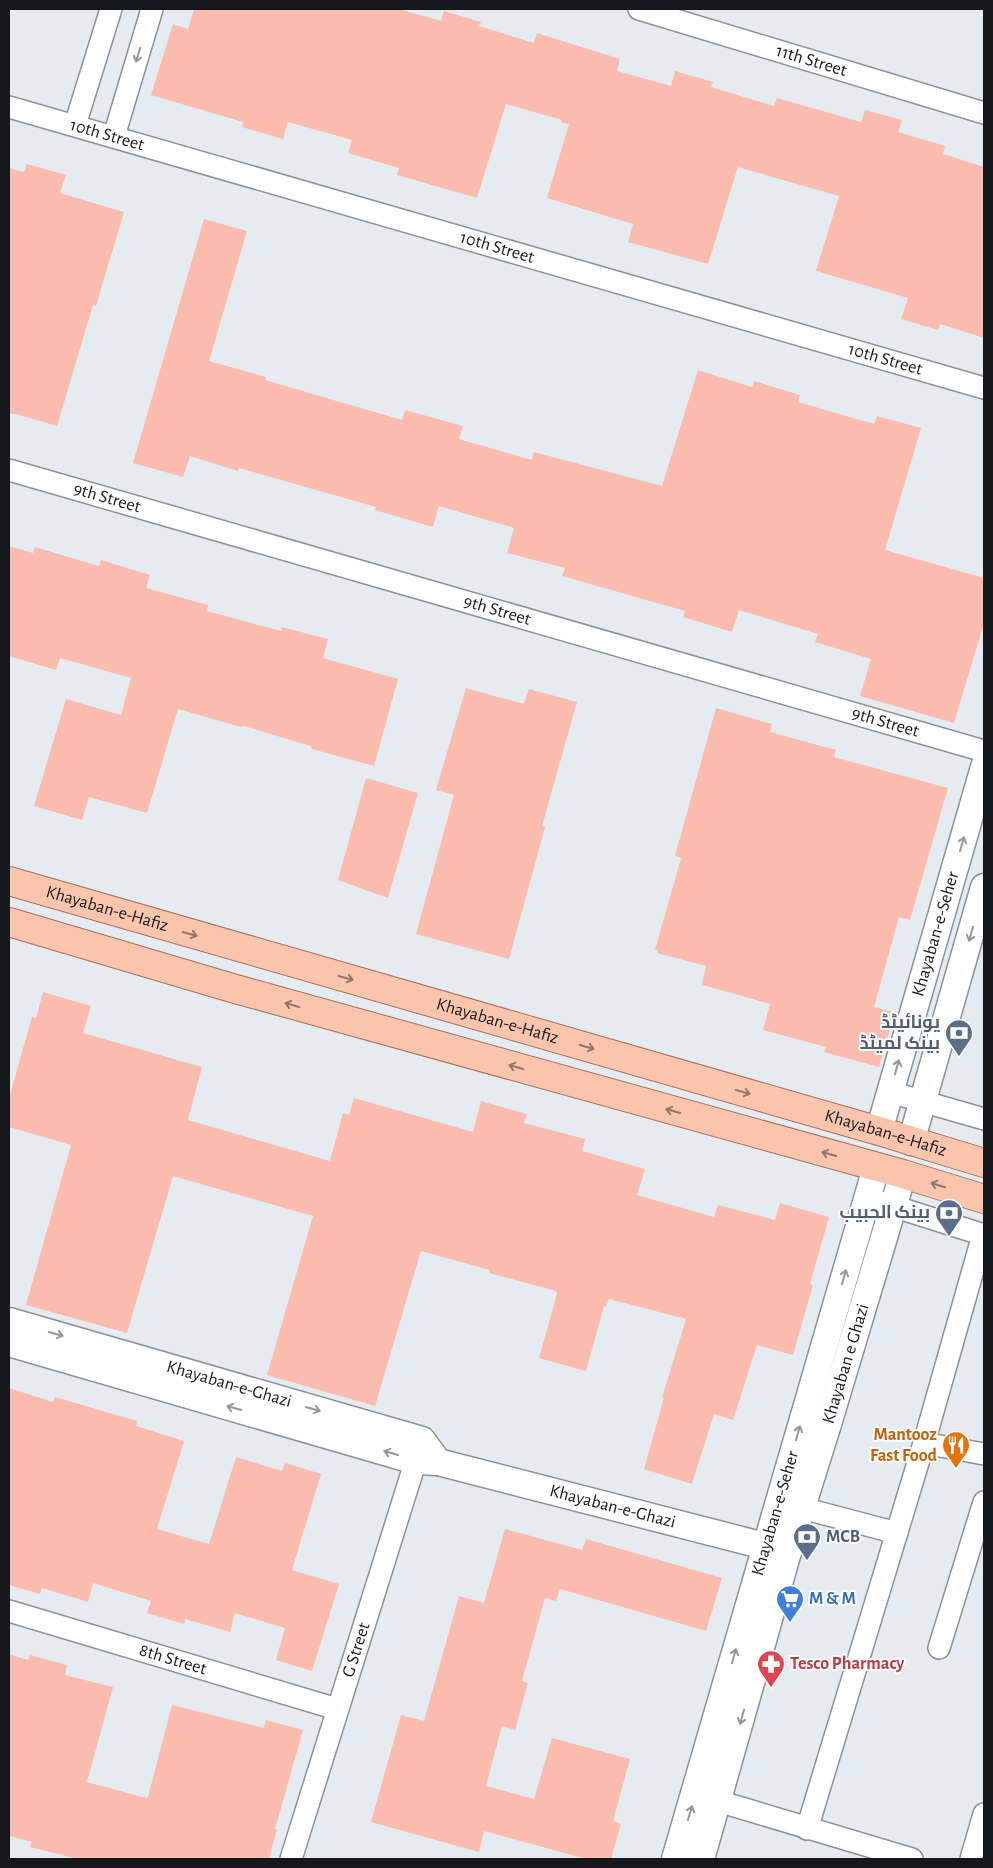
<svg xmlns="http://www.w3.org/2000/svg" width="993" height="1868" font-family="'Alegreya Sans',Cairo,sans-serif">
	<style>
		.building { fill: #fbbbad }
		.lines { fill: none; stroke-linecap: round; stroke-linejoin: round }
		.minor-casing { stroke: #8b9399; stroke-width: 24 }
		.tertiary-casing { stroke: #8b9399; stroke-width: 29 }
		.primary-casing { stroke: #a97056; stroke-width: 30 }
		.minor { stroke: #fff; stroke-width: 21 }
		.tertiary { stroke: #fff; stroke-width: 26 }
		.primary { stroke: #fbc5ad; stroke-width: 28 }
		.oneway { stroke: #969798 }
		.oneway2 { stroke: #94776b }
		.labels { text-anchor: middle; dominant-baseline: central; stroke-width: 4; stroke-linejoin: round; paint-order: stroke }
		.street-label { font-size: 18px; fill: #15181a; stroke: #fff }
		.service-label { font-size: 18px; font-weight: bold; fill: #4e5e75; stroke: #fff; text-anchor: end }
		.food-label { font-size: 18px; font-weight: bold; fill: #c56008; stroke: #fff; text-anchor: end }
		.shop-label { font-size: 18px; font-weight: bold; fill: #366cbe; stroke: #fff; text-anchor: start }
		.health-label { font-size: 18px; font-weight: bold; fill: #be3a42; stroke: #fff; text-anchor: start }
	</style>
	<rect width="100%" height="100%" fill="#e4ecf2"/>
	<path class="building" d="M194,9H399L441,21L444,11L481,22L479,26L534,43L537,33L620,59L617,71L671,86L675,71L713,82L711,87L774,106L777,98L861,122L865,110L902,120L898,132L945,146L943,154L984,167V338L940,324L938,330L901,319L908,298L816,271L839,196L738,167L708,264L628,242L633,224L547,198L569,124L561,122L562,120L506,104L477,198L397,175L399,168L348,153L352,140L288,122L283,139L242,127L243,122L151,95L173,24L188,29Z
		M27,164L66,175L60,193L124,212L96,306L93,305L57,426L16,414H9V168L24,172Z
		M204,219L247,231L209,361L266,377L265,380L402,420L405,410L463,426L459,439L532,460L534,452L662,486L698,370L752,387L754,381L800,395L798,402L874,424L877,416L921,428L885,550L984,578V623L954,723L860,696L871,659L815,642L818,634L739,610L732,632L683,617L685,611L562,576L565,568L507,553L514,528L439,506L433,527L375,510L376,507L239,468L238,471L190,456L183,477L133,463Z
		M9,546L33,553L35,547L99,566L101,560L150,575L146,588L208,605L207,611L281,631L282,627L328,639L323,658L398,679L374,766L312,749L311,746L244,726L241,727L178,709L147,813L89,797L82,820L34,806L66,699L121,715L131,678L60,658L56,670L9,656Z
		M466,688L524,704L529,689L577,702L542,826L545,827L544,831L509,959L416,934L454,795L436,790Z
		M716,708L772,724L770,732L836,750L834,757L948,788L910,920L899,917L874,1007L893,1012L892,1015H894L879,1067L824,1052L826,1047L763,1030L770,1004L703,985L702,983L706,966L657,953L658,950H655L681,858L675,856Z
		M366,778L418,793L388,898L338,880Z
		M43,992L91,1006L83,1033L202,1067L188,1120L330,1161L343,1113L349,1115L354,1098L473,1132L481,1101L527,1114L524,1123L585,1139L582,1151L645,1169L637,1195L714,1217L718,1205L775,1220L780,1203L829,1217L810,1284L813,1285L793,1355L757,1345L733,1420L714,1414L692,1484L644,1469L664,1398H662L686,1319L609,1299L606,1307L604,1306L586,1371L539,1358L557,1294L556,1291L489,1273L490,1270L421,1251L375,1406L267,1375L313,1216L173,1176L127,1333L26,1305L71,1145L9,1127V1098L32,1017L36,1018Z
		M9,1388L53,1402L55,1397L137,1421L136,1426L184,1441L157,1529L209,1544L236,1457L282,1471L285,1463L321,1474L292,1570L339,1584L312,1671L276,1660L285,1628L235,1613L230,1632L185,1619L184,1624L147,1613L151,1601L93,1583L88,1602L42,1588L40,1594L9,1585Z
		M505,1529L582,1550L586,1539L722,1578L706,1631L560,1589L556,1601L545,1598L522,1681L528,1683L515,1730L502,1726L486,1786L534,1799L552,1738L630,1759L613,1821L621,1824L611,1859H586L484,1831L479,1852L371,1822L401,1715L424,1721L459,1596L484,1603Z
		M9,1654L28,1660L30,1655L67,1665L65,1675L113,1687L87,1782L146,1798L148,1797L172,1705L264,1728L266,1720L303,1730L275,1829H277L269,1859H77L30,1847L32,1842L9,1836Z"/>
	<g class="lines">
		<g class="minor-casing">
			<g id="minor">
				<path id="s1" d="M639,9L984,113"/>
				<path id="s2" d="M9,107L984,388"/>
				<path d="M75,125L111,9"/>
				<path d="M114,136L152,9"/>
				<path id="s3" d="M9,470L984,751"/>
				<path d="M890,1092L984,1119"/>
				<path d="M880,1202L984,1235"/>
				<path d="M924,1443L984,1454"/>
				<path d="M802,1508L897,1533"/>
				<path id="s4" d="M9,1611L337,1709"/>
				<path d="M939,1648L984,1502"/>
				<path d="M718,1801L912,1859"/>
				<path d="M807,1829L924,1443L983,1235"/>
				<path id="s5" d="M291,1859L420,1447"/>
				<path d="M971,1859L984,1814"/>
			</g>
		</g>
		<g class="tertiary-casing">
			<g id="tertiary">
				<path id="s6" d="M879,1131L984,767"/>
				<path d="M911,1142L984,887"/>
				<path id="s7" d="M9,1321L422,1440L438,1462"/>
				<path id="s8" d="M9,1343L416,1461L438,1462L788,1552"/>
				<path id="s9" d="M675,1859L876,1168"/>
				<path id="s10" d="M701,1859L788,1552L828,1424L903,1174"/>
			</g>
		</g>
		<g class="primary-casing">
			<g id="primary">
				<path id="s11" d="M9,881L879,1131L984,1163"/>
				<path d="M9,922L232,988L903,1174L984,1199"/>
			</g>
		</g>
		<use href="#minor" class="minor"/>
		<use href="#tertiary" class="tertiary"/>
		<use href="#primary" class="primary"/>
	</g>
	<defs><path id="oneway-shaft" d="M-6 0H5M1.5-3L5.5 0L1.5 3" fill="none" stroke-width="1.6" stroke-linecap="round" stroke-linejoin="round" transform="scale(1.25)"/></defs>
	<g class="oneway">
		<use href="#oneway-shaft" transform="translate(138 55) rotate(107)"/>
		<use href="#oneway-shaft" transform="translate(962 844) rotate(-74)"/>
		<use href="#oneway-shaft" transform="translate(971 934) rotate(106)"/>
		<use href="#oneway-shaft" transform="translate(897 1067) rotate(-74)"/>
		<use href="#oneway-shaft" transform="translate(844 1277) rotate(-74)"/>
		<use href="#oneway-shaft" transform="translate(56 1334) rotate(16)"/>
		<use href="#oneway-shaft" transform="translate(234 1408) rotate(-164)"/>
		<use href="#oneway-shaft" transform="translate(313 1409) rotate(16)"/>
		<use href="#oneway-shaft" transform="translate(798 1433) rotate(-74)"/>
		<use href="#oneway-shaft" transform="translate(391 1453) rotate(-164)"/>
		<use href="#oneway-shaft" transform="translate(734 1656) rotate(-74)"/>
		<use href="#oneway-shaft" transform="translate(742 1717) rotate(106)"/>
		<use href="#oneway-shaft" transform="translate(690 1813) rotate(-73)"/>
	</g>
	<g class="oneway2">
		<use href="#oneway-shaft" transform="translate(190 934) rotate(16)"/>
		<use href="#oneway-shaft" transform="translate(346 978) rotate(16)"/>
		<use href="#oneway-shaft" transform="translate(292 1005) rotate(-164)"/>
		<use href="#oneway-shaft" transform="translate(587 1047) rotate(16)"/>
		<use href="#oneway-shaft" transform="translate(516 1067) rotate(-164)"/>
		<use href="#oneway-shaft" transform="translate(743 1092) rotate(16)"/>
		<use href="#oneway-shaft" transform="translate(673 1111) rotate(-164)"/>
		<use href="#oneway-shaft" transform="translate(829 1154) rotate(-164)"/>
		<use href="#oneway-shaft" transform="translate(938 1185) rotate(-163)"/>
	</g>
	<defs>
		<g id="bank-pin" transform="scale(1.4375)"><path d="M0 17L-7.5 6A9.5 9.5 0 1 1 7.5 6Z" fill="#5c6f8a" stroke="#fff"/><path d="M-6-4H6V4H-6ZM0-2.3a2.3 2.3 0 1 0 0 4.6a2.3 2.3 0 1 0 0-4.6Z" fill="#fff"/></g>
		<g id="restaurant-pin" transform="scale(1.4375)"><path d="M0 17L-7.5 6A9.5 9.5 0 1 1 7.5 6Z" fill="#e8710a" stroke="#fff"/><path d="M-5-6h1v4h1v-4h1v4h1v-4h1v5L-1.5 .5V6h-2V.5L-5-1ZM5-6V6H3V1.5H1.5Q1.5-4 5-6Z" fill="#fff"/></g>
		<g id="supermarket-pin" transform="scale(1.4375)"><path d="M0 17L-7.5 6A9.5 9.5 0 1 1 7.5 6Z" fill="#3f7fe0" stroke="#fff"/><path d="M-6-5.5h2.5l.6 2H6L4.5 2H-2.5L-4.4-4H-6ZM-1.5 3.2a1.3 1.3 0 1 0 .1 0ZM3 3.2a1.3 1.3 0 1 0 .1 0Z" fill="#fff"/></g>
		<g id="pharmacy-pin" transform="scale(1.4375)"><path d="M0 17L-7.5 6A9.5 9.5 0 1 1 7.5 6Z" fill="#e0444e" stroke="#fff"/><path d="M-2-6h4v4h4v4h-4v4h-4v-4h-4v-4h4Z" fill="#fff"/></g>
	</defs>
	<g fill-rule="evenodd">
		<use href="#bank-pin" x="959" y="1033"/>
		<use href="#bank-pin" x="949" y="1213"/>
		<use href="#restaurant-pin" x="956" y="1445"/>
		<use href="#bank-pin" x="807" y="1537"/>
		<use href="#supermarket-pin" x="790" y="1599"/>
		<use href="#pharmacy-pin" x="771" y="1664"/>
	</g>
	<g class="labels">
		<g class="street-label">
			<text stroke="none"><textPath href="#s1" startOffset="180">11th Street</textPath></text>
			<text stroke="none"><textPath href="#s2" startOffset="102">10th Street</textPath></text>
			<text stroke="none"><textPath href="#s2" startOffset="508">10th Street</textPath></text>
			<text stroke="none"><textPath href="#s2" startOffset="912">10th Street</textPath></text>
			<text stroke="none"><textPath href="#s3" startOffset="102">9th Street</textPath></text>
			<text stroke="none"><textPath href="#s3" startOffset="508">9th Street</textPath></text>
			<text stroke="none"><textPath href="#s3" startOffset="912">9th Street</textPath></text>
			<text stroke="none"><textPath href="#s11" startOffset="102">Khayaban-e-Hafiz</textPath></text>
			<text stroke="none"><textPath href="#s6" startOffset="205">Khayaban-e-Seher</textPath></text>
			<text stroke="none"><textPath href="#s11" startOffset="508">Khayaban-e-Hafiz</textPath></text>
			<text stroke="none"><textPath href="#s11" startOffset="912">Khayaban-e-Hafiz</textPath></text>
			<text stroke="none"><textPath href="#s10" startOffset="516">Khayaban e Ghazi</textPath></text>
			<text stroke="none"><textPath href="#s7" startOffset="229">Khayaban-e-Ghazi</textPath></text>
			<text stroke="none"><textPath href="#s8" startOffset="626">Khayaban-e-Ghazi</textPath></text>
			<text stroke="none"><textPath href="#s9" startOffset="360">Khayaban-e-Seher</textPath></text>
			<text stroke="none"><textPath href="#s5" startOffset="219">G Street</textPath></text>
			<text stroke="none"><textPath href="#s4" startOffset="171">8th Street</textPath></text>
		</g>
		<g class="service-label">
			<text x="940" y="1023">یونائیٹڈ<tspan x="940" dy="21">بینک لمیٹڈ</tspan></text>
			<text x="930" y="1213">بينک الحبيب</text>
			<text x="826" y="1537" text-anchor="start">MCB</text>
		</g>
		<g class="food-label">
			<text x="937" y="1435">Mantooz<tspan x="937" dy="21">Fast Food</tspan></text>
		</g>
		<g class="shop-label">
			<text x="809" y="1599">M &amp; M</text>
		</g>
		<g class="health-label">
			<text x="790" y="1664">Tesco Pharmacy</text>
		</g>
	</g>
	<rect width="993" height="1868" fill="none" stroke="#15181a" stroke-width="20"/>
</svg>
